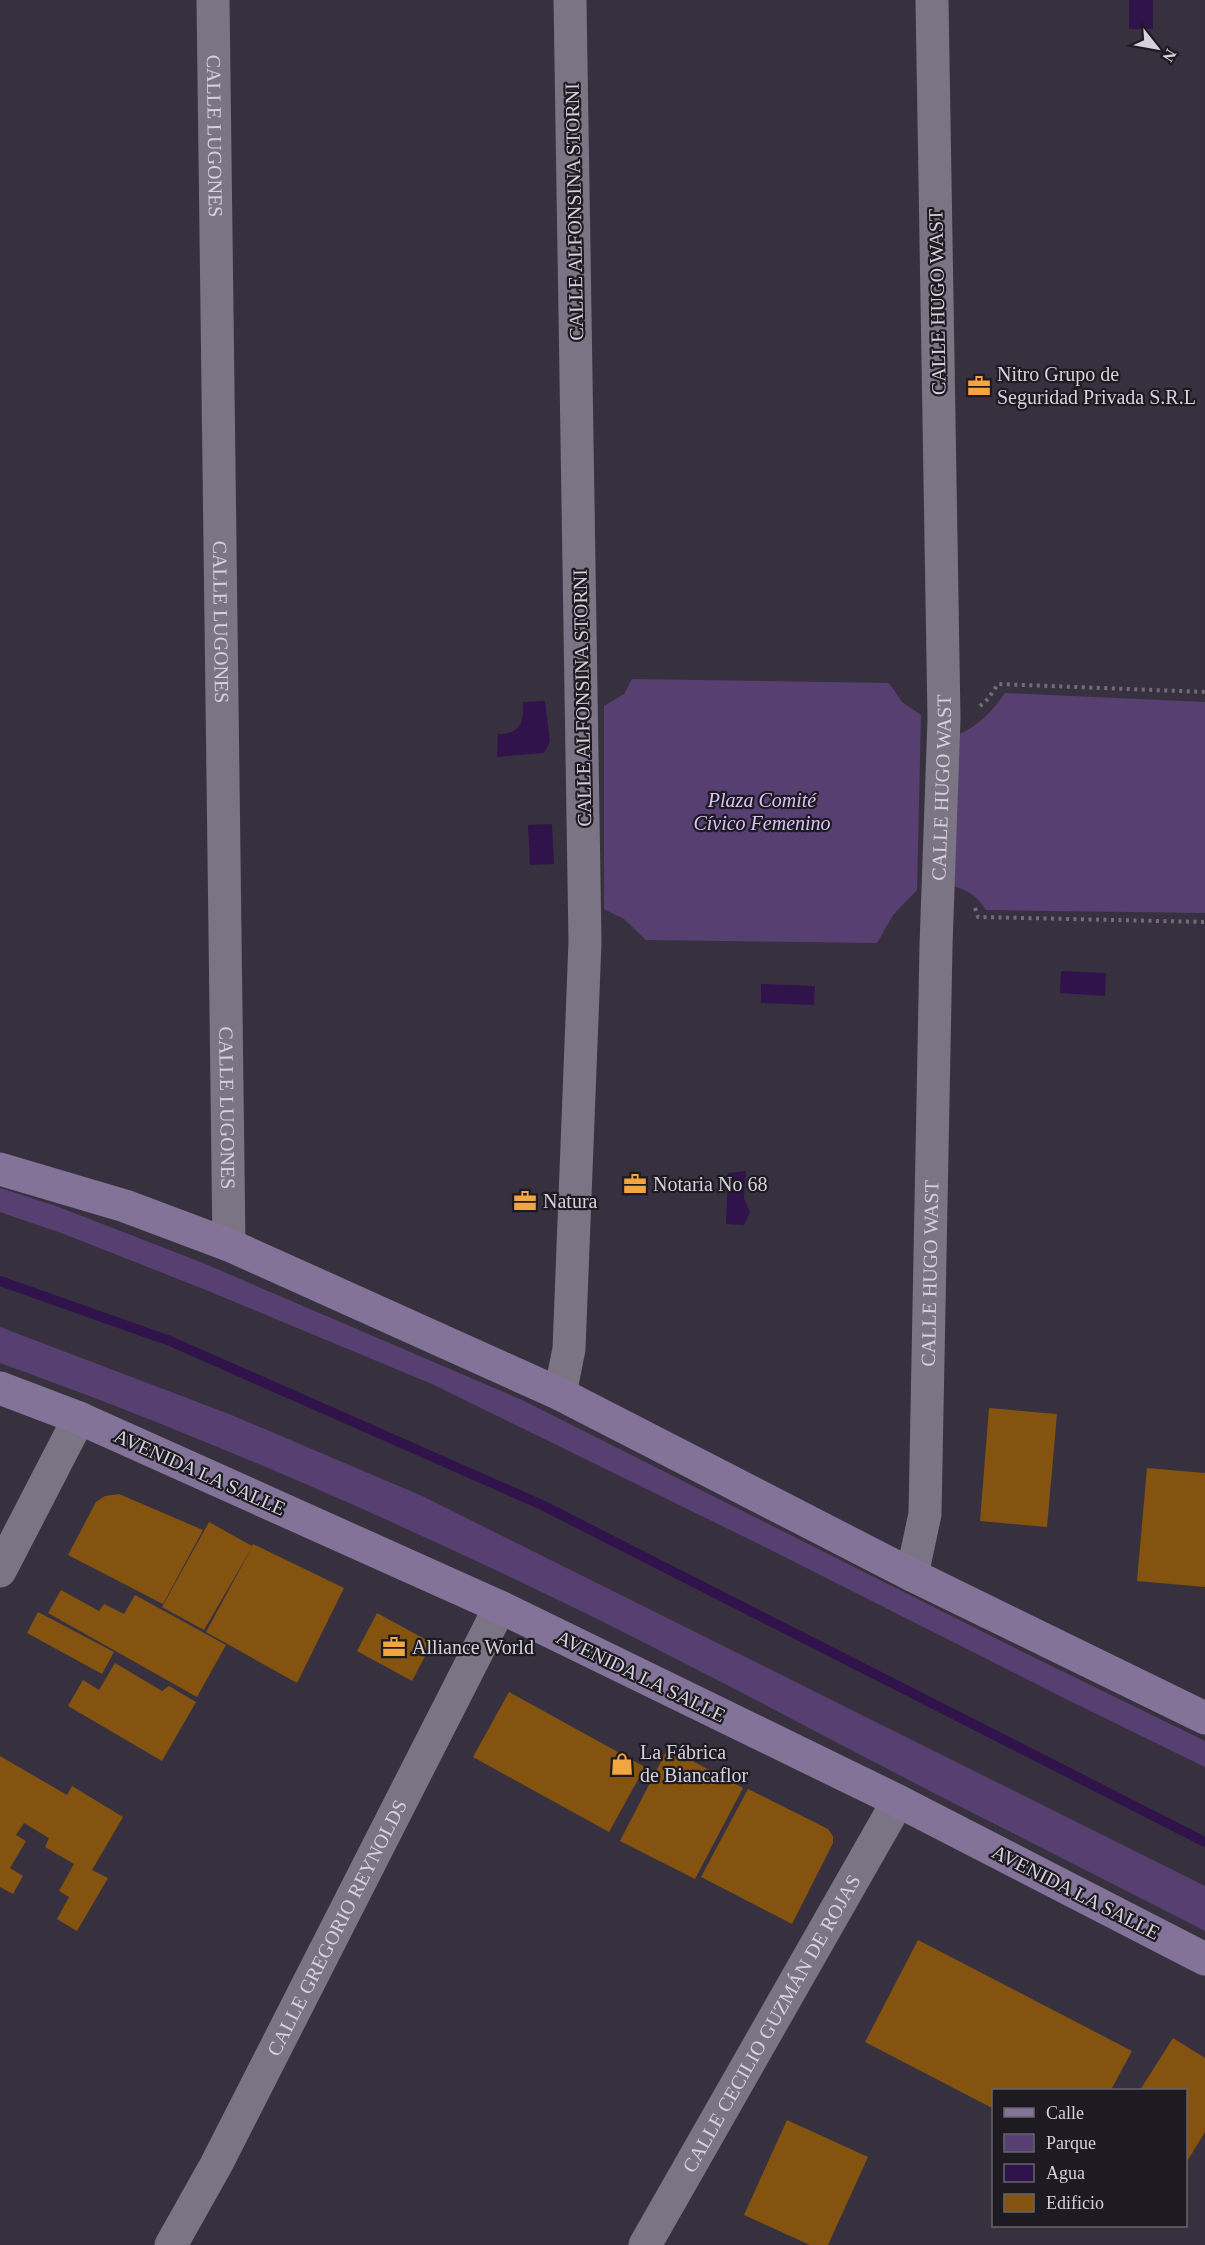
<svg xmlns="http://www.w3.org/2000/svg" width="1205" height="2245" font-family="'Times New Roman',serif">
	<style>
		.green { fill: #573f72 }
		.water { fill: #30134b }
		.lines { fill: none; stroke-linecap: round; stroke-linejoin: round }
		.stream { stroke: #30134b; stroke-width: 10 }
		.building { fill: #83530f }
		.path { stroke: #716c79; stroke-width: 4; stroke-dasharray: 3 4.5; stroke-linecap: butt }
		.minor { stroke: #7b7484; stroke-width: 33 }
		.secondary { stroke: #847398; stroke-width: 33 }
		.labels { text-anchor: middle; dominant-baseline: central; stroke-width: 4.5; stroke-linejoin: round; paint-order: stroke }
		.street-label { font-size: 20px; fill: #d5d2db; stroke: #1d1a21 }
		.poi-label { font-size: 20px; fill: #d5d2db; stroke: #1d1a21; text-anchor: start }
		.park-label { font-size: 20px; font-style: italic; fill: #dbc3f9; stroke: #1d1a21 }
	</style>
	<rect width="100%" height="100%" fill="#37313f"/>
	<path class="green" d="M632,679L889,683L902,702L921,715L917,890L893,915L877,943L646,940L624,919L604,909V706L624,694Z
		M1005,693L1205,702V913L986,910C975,893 968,891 950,885L958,735C979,725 992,712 1005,693Z
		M0,1188L56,1206L203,1263L522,1400L1029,1655L1205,1741V1767L1070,1701L761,1545L432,1384L206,1290L64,1234L0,1212Z
		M0,1327L229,1414L422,1496L1205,1886V1931C1113,1884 1022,1838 930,1791C795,1721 662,1649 525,1584C353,1502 179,1427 0,1363Z"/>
	<path class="water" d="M1129,0H1153V29H1129Z
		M545,701L550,742L544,753L497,757L498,734C521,734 524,722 523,702Z
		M552,824L554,864L530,865L528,825Z
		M1061,971L1106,973L1105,996L1060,993Z
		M761,984L815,986L814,1005L761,1003Z
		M746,1171L744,1198L750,1212L744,1225L726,1224L728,1173Z"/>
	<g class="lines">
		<path class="stream" d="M0,1281L170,1341L542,1505L1205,1842"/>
	</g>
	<path class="building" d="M989,1408L1057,1414L1047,1527L980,1521Z
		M1147,1468L1205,1473V1587L1137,1581Z
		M119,1494L203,1530L163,1604L68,1555L96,1502L105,1496Z
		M209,1522L252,1546L253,1544L344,1588L297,1683L206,1632L251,1549L204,1630L162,1607Z
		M61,1590L99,1611L104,1604L124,1614L135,1595L226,1645L197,1697L48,1613Z
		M38,1612L114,1652L102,1674L27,1633Z
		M377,1613L432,1643L412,1681L357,1651Z
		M115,1663L162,1691L169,1686L196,1702L162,1761L68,1706L83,1680L99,1690Z
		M509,1692L645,1767L609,1832L473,1757Z
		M668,1748L743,1788L695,1879L620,1841Z
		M0,1756L67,1795L72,1786L123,1817L92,1870L108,1878L77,1931L57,1919L69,1897L59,1891L74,1864L45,1847L49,1838L24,1823L16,1835L26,1841L10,1868L23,1876L13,1894L0,1887Z
		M748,1789L828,1829L833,1836V1843L792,1924L701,1877Z
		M918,1940L1132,2051L1111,2090H994V2109L865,2042Z
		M1173,2038L1205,2058V2132L1186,2163V2090H1140Z
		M787,2120L868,2157L828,2245H810L744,2215Z"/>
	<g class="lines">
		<path class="path" d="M980,706L988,699L998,684L1205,692
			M975,908L978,917L1205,922"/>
		<g class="minor">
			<path id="s1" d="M213,0L229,1245"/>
			<path d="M560,1394L569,1349L585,942L570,0"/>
			<path d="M0,1571L79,1418"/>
			<path id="s2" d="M912,1575L925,1514L936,946L944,719L932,0"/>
			<path id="s3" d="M171,2245L216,2165L500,1607"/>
			<path id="s4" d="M645,2245L898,1801"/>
		</g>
		<path class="secondary" d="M0,1169L125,1206L229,1245L560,1394L912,1575L1205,1718
			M0,1388L79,1418L500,1607L898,1801L1205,1959"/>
	</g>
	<defs>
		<g id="office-bare" transform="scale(1.8)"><path d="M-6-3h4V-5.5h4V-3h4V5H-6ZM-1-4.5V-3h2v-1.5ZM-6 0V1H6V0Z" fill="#f2a541" stroke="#1d1a21" stroke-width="2.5" paint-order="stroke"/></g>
		<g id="shop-bare" transform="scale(1.8)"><path d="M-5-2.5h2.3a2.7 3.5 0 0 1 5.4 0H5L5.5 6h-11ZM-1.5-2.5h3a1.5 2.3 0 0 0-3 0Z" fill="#f2a541" stroke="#1d1a21" stroke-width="2.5" paint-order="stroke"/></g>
	</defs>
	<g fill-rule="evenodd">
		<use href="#office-bare" x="979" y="386"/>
		<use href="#office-bare" x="635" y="1184"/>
		<use href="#office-bare" x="525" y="1201"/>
		<use href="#office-bare" x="394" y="1647"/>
		<use href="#shop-bare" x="622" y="1764"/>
	</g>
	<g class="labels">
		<g class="street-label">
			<text stroke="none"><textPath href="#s1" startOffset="136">CALLE LUGONES</textPath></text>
			<text transform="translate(574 212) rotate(-91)">CALLE ALFONSINA STORNI</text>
			<text transform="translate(937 302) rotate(-91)">CALLE HUGO WAST</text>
			<text stroke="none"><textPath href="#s1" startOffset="622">CALLE LUGONES</textPath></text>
			<text transform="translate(582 698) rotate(-91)">CALLE ALFONSINA STORNI</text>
			<text stroke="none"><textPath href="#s2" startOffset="789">CALLE HUGO WAST</textPath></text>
			<text stroke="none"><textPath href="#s1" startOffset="1108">CALLE LUGONES</textPath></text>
			<text stroke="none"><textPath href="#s2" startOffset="303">CALLE HUGO WAST</textPath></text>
			<text transform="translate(200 1472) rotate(24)">AVENIDA LA SALLE</text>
			<text transform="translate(641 1676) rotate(26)">AVENIDA LA SALLE</text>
			<text transform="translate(1076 1892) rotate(27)">AVENIDA LA SALLE</text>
			<text stroke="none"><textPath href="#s3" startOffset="358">CALLE GREGORIO REYNOLDS</textPath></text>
			<text stroke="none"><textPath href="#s4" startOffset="255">CALLE CECILIO GUZMÁN DE ROJAS</textPath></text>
		</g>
		<g class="poi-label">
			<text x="997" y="374">Nitro Grupo de<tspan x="997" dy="23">Seguridad Privada S.R.L</tspan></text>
			<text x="653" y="1184">Notaria No 68</text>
			<text x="543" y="1201">Natura</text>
			<text x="412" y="1647">Alliance World</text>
			<text x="640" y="1752">La Fábrica<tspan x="640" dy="23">de Biancaflor</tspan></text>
		</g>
		<g class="park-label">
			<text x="762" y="800">Plaza Comité<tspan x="762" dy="23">Cívico Femenino</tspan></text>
		</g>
	</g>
	<rect x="992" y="2089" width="195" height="138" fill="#1d1a21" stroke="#67646b" stroke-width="1.5"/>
	<rect x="1004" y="2108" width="30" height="9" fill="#847398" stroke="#67646b" stroke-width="1.5"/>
	<text x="1046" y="2119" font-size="18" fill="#d5d2db">Calle</text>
	<rect x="1004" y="2134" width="30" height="18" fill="#573f72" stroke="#67646b" stroke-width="1.5"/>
	<text x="1046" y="2149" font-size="18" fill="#d5d2db">Parque</text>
	<rect x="1004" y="2164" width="30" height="18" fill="#30134b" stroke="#67646b" stroke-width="1.5"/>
	<text x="1046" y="2179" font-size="18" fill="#d5d2db">Agua</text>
	<rect x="1004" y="2194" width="30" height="18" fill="#83530f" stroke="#67646b" stroke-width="1.5"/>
	<text x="1046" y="2209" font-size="18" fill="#d5d2db">Edificio</text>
	<g transform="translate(1157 48) rotate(121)" stroke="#1d1a21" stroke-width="4.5" paint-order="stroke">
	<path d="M0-4.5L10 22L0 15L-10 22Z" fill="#d5d2db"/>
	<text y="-9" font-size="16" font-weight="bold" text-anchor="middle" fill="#d5d2db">N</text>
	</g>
</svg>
